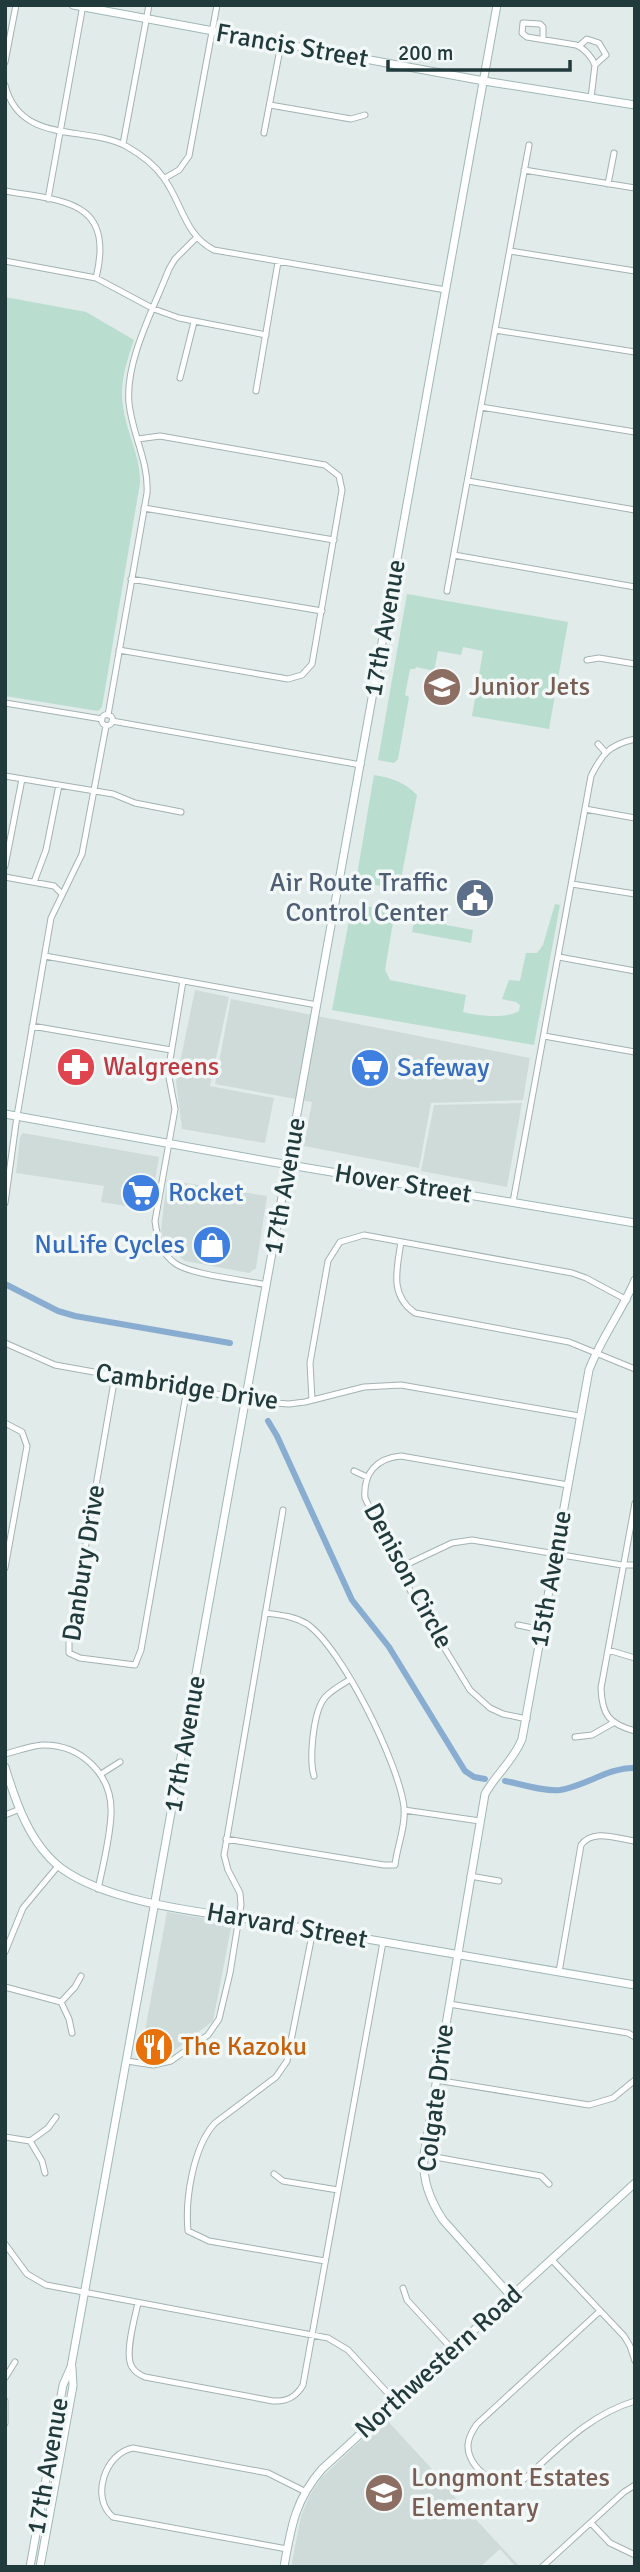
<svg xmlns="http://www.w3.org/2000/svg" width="640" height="2572" font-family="Signika,sans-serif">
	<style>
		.built { fill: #cfdbd9 }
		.green { fill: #b9ddce }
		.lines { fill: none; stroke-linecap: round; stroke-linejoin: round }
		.canal { stroke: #88add1; stroke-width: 6 }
		.street-casing { stroke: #a3b2b2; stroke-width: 7 }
		.secondary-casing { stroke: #9fb7b6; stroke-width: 9 }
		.street { stroke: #fff; stroke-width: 5 }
		.secondary { stroke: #fff; stroke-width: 7 }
		.labels { text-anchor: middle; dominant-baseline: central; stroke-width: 7; stroke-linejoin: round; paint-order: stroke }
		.street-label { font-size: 26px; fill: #213a3c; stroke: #f1f8f7 }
		.education-label { font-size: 26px; fill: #785e54; stroke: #f1f8f7; text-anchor: start }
		.service-label { font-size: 26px; fill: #4e5e75; stroke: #f1f8f7; text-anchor: end }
		.health-label { font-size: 26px; fill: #be3a42; stroke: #f1f8f7; text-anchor: start }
		.shop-label { font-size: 26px; fill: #366cbe; stroke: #f1f8f7; text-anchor: start }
		.food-label { font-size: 26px; fill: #c56008; stroke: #f1f8f7; text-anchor: start }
	</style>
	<rect width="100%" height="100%" fill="#e0ebea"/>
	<path class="built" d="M195,990L229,997L210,1086L274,1098L265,1143L182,1129L176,1082Z
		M231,999L530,1058L523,1100L431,1103L419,1168L304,1146L312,1102L215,1084Z
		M522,1103L507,1187L421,1171L434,1105Z
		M23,1133L159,1157L150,1210L101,1202L104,1186L16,1173L20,1137Z
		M167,1180L267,1196L256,1268L249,1273L185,1261L171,1250L164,1241L161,1230Z
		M167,1912L232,1923L213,2021L167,2056L151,2060L140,2057Z
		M385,2418L453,2492L475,2474L477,2476L454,2496L520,2567H516L500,2549L480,2567H291L301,2516L310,2495L321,2478Z"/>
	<path class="green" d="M5,297L86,312L134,340C127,360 119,385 123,406C126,432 141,457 140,483L102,707L98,711L5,696Z
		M407,594L568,622L549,729L472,716L483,651L463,647L461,655L438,651L434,671L416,667L415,669H410L405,695L409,697L398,759L394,763L378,760Z
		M374,775C392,778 404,782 417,795L401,879C393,891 378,885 366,883V880L359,878L357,875Z
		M555,904L560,905L534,1045L332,1010L351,910L354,906C367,907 384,905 394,916L385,970L390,980L466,995L463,1012C478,1016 506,1019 519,1011L520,1005L516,1002L502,999L509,980L520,981L526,953H537L543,945Z
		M417,905L448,911L446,925L473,930L471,943L412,932Z"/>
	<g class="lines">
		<path class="canal" d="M5,1284L58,1311L75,1316L230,1343
			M268,1421L277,1436L352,1600L389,1647L465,1771L474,1777L485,1779
			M505,1781C522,1784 544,1792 560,1790C586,1786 609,1767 635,1768"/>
		<g class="street-casing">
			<path id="street" d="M543,39V27L540,24L523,23L522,33L527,37L576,45C584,48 592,57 595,65L591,98
				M579,46L587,39L599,43L606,55L595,65
				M5,62L16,5
				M5,85C20,145 85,125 126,146C140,154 154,164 163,177C182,202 184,235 214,250L446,290
				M270,105L351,119L365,115
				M264,133L281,44
				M123,144L149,5
				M524,170L635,188
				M165,178L179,170L189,156L217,5
				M608,184L614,153
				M5,191C64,201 115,200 96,278
				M48,199L83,5
				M510,251L635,271
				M5,261L96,278L154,309L179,318L266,335
				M495,330L635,352
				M180,378L194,322
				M256,391L278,262
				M481,407L635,432
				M468,481L635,510
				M144,508L334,540
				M454,555L635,587
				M131,579L322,611
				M447,591L529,145
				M119,650L288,679L302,675L312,664L342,490L339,476L325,465L160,436L138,439
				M587,660L599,658L635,664
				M5,703L102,719
				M101.5 720a5.5 5.5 0 1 1 11 0a5.5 5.5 0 1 1-11 0Z
				M108,715L147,493C149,462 132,434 129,403C125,361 154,308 169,269L175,259L196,238
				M112,721L361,765
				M598,744L606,753
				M5,776L113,794L135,803L181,812
				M585,809L635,818
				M5,866L22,779
				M5,877L54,886L62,894
				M34,882L46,850L59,785
				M572,884L635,894
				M45,956L317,1005
				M559,957L635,971
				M183,981L168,1072L175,1109L155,1221C157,1237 161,1254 176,1264C193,1275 244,1280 267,1285
				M32,1026L171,1050
				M544,1036L635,1052
				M513,1202L591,776C602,754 609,745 635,739
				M5,1203L17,1116L51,918L82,854L106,726
				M401,1242C397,1269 389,1295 415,1313L569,1342L635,1369
				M5,1343L55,1365L261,1402L289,1404L305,1402L364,1387L401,1385L579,1416
				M115,1376L69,1642V1653L80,1658L135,1665L141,1650L187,1389
				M312,1400L310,1363L328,1261L340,1242L364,1235L572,1273L586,1278L627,1300
				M5,1423L22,1432L27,1446L5,1568
				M354,1471L367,1477
				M635,1503L601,1688C602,1715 609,1724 635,1731
				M399,1568L452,1543L472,1540L622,1565H635
				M518,1625L542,1630
				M608,1650L635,1658
				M527,1719L503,1714L490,1708L470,1690L414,1598L365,1498C363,1474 376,1458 401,1456L568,1485
				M575,1737L592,1735L613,1723
				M5,1754C17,1751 30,1746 42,1745C81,1744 113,1775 111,1814C110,1839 103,1865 98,1889
				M101,1774L120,1762
				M314,1776C309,1759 313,1716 323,1700C329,1691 340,1686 349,1680
				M404,1810L480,1821
				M5,1815L20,1809
				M226,1839L384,1865H395C397,1846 406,1827 404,1807C399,1764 342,1648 307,1624C294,1616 280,1615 265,1613
				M470,1876L499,1881
				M313,1930L287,2061L276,2077L215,2123C193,2147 185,2199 188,2231L209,2241L325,2261
				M5,1952L23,1908L58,1866
				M559,1972L581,1845C593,1828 618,1839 635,1841
				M5,1987L61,2002L69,2019L72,2033
				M61,2002L75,1987L81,1976
				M449,2004L628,2033L635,2037
				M127,2061L153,2065L171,2061L208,2035L219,2019L230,1973L241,1905L240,1893L228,1870L224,1855L283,1510
				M436,2080L589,2105L613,2098L635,2080
				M5,2137L30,2141L42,2161L45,2173
				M30,2141L48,2128L56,2117
				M424,2155L541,2176L549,2184
				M274,2174L283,2181L338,2190
				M5,2244L27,2274L46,2285L328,2338L348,2350L395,2401
				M552,2260L624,2336L630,2346L635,2361
				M403,2288L407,2300L452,2349
				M138,2303C135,2317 124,2355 132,2367C135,2372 140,2375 145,2377L273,2401C287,2402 296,2397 303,2385L383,1942
				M600,2311L477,2424C473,2430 468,2437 468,2445C467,2469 500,2491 521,2482C557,2450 588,2415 635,2401
				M5,2378L15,2362
				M5,2401V2423
				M591,2523L610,2543L635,2555
				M287,2549L113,2517C90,2498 105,2453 133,2448L268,2473L304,2491
				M542,2567L624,2492L635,2485"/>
		</g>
		<g class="secondary-casing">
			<path id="secondary" d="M73,5L484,81L635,105
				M5,1114L272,1162L635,1223
				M5,1767C16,1803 30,1844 61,1868C111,1905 212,1913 274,1923C394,1944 515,1964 635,1985
				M511,2296L443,2220C430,2200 422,2180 424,2155L485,1794C496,1774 514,1760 522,1739L589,1370C601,1338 622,1311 635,1280
				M30,2567L63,2385L71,2367L497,5
				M40,2567L73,2386L72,2368
				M284,2567C291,2527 295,2500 322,2469L635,2183"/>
		</g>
		<use href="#street" class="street"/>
		<use href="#secondary" class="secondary"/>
	</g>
	<defs>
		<g id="school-disc" transform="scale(2.0125)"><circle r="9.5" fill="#8d6e63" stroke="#f1f8f7"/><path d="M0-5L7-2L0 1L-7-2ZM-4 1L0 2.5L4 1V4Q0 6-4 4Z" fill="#fff"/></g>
		<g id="civic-disc" transform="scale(2.0125)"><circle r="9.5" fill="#5c6f8a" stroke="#f1f8f7"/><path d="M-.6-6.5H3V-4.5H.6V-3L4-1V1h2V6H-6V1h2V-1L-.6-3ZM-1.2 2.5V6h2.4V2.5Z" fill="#fff"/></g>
		<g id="pharmacy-disc" transform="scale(2.0125)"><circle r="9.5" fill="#e0444e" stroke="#f1f8f7"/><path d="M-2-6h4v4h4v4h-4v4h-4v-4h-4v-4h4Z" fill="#fff"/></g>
		<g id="supermarket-disc" transform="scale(2.0125)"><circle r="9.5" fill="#3f7fe0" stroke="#f1f8f7"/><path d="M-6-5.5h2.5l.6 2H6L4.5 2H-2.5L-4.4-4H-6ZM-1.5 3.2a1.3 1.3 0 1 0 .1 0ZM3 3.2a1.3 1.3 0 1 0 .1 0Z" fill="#fff"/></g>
		<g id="shop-disc" transform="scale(2.0125)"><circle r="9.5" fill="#3f7fe0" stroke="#f1f8f7"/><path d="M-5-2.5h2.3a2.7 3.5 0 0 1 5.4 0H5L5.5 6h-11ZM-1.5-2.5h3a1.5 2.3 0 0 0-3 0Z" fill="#fff"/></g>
		<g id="restaurant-disc" transform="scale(2.0125)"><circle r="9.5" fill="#e8710a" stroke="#f1f8f7"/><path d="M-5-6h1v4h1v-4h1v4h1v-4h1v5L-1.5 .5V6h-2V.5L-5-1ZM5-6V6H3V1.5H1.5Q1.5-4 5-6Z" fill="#fff"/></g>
	</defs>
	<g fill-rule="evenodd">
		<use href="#school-disc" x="442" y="687"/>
		<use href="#civic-disc" x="475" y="898"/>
		<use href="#pharmacy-disc" x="76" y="1067"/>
		<use href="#supermarket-disc" x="370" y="1068"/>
		<use href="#supermarket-disc" x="141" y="1193"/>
		<use href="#shop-disc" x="212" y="1245"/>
		<use href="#restaurant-disc" x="154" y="2047"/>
		<use href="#school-disc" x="384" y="2493"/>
	</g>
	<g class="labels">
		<g class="street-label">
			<text transform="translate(292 46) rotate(10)">Francis Street</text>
			<text transform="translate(385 628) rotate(-80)">17th Avenue</text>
			<text transform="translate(403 1184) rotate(9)">Hover Street</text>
			<text transform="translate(285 1186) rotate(-80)">17th Avenue</text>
			<text transform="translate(187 1387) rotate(9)">Cambridge Drive</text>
			<text transform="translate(84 1563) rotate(-81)">Danbury Drive</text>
			<text transform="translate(408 1576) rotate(62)">Denison Circle</text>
			<text transform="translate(551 1579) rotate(-80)">15th Avenue</text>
			<text transform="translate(185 1744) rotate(-80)">17th Avenue</text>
			<text transform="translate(287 1926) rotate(10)">Harvard Street</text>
			<text transform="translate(436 2098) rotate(-83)">Colgate Drive</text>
			<text transform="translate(439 2362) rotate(-42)">Northwestern Road</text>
			<text transform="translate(48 2466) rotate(-80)">17th Avenue</text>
		</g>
		<g class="education-label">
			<text x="469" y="687">Junior Jets</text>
			<text x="411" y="2478">Longmont Estates<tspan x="411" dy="30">Elementary</tspan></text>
		</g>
		<g class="service-label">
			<text x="448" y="883">Air Route Traffic<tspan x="448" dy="30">Control Center</tspan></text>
		</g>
		<g class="health-label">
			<text x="103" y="1067">Walgreens</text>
		</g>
		<g class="shop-label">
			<text x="397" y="1068">Safeway</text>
			<text x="168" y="1193">Rocket</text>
			<text x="185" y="1245" text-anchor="end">NuLife Cycles</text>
		</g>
		<g class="food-label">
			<text x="181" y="2047">The Kazoku</text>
		</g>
	</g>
	<rect width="640" height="2572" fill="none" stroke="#213a3c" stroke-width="14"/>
	<path d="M388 60v10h182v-10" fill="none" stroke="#213a3c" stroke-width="3.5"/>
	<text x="398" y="60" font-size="21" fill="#213a3c" stroke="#f1f8f7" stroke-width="5" paint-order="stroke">200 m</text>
</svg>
